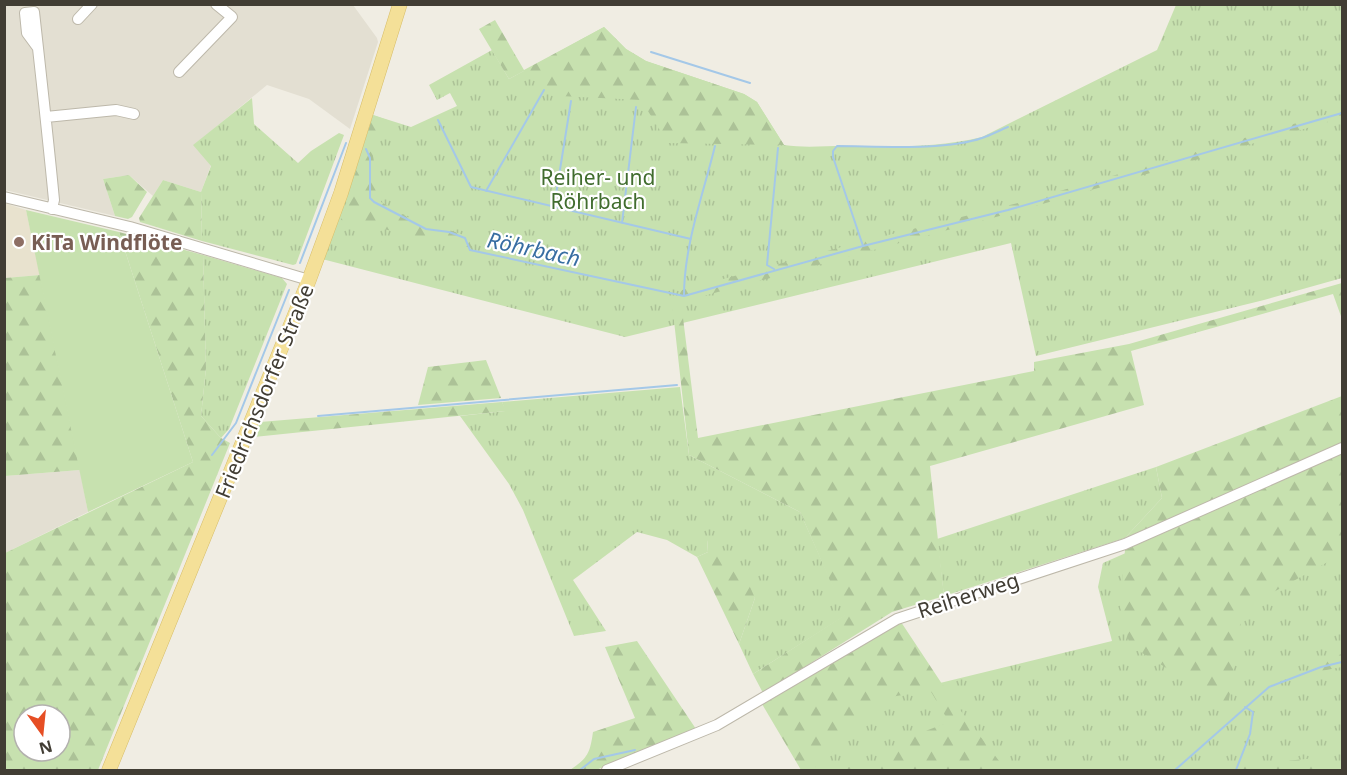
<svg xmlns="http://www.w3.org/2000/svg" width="1347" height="775" font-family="'Noto Sans',sans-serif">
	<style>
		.residential { fill: #e3dfd2 }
		.education { fill: #e8e2ce }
		.grass { fill: url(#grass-tufts) }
		.forest { fill: url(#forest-firs); fill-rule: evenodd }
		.garden { fill: #c7e1af }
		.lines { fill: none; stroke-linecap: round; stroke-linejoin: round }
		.stream { stroke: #a4c8e8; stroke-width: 2 }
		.minor-casing { stroke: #bdb8aa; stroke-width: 12 }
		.major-casing { stroke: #d7be6a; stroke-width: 15 }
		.minor { stroke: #fff; stroke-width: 10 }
		.major { stroke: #f4e098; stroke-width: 14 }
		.education-dot { fill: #8d6e63; stroke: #fff; stroke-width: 2 }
		.labels { text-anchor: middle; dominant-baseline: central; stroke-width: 4.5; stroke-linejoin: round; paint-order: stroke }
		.park-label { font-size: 21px; fill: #416d2e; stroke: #fff }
		.education-label { font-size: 21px; font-weight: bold; fill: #785e54; stroke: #fff; text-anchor: start }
		.street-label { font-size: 21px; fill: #413d34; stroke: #fff }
		.water-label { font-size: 22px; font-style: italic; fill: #386ea2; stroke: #fff }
	</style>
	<defs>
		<pattern id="grass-tufts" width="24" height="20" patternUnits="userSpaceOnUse" patternTransform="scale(1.5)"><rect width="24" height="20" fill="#c7e1af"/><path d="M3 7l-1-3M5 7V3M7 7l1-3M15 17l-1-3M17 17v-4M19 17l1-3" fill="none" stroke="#acc297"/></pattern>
		<pattern id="forest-firs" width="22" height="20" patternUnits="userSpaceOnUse" patternTransform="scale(1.5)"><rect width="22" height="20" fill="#c7e1af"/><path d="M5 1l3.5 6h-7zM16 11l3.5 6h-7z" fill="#acc297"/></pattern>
	</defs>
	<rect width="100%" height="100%" fill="#f0ede3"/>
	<path class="residential" d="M5,5H353L377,38L378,42L350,129L309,99L267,85L194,145L211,165L201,192L163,180L153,196L129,175L103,179L115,216L5,190Z
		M80,470L88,512L5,553V476Z"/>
	<path class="education" d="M4,203L26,210L40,275L5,278Z"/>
	<path class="grass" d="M1176,5H1342V278L1264,300L1036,356L1011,243L625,337L322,259L347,196L373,115L411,127L457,106L450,93L437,100L429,85L492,50L509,79L604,27L626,49L646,61L744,94L757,102L784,145C804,148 823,146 844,146C891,147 936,148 982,137L1157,50Z
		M252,98L254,124L298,163L311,151L339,133L344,135L296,264L293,265L202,241L201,192L211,166L193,145Z
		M203,255L282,278L287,284L229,429L221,438L201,416L206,368Z
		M680,387L689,455L800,512L846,615L753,674L739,644L755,598L707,540L708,552L697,557L667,540L637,532L573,580L606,631L574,636L523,510L509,484L460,416L505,411L502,402Z
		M1342,458V770H810L875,698L942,685L940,683L1112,641L1098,587L1103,563Z
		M1156,467L1162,498L1125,538L944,596L937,539Z"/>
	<path class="forest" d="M495,20L524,70L604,27L626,49L646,61L744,94L757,102L784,145L668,143L641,100L560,96L524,71L509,79L479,29Z
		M1342,110V118L1018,211L681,302L698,438L1034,371V362L1129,344L1342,283V319L1333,294L1131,351L1144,405L930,466L944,596L892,612L763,693L753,674L845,615L800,512L689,455L672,303L682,290L864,241L1018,203Z
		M373,115L390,121L373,156L381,202L425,227L449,230L467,236L472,248L341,220Z
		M129,175L147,192L132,217L128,219L115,216L103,179Z
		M163,180L201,192L202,241L140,222L139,218Z
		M119,232L203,255L206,368L201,416L221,438L230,443L98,770H5V553L193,462ZM24,715H60V751H24Z
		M40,275L80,470L5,476V278Z
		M486,360L501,398L418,405L428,367Z
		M1342,396V444L1125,538L1162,498L1156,467Z
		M502,402L506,411L254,437L260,422Z
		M1342,453V554L1243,609L1228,706L1139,651L1131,650L1120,607L1125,550Z
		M707,539L741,567L755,598L739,644L697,557L708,552Z
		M901,622L954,702L1006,770H839L843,768L873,763L907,738L949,722L930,690L880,699L846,739L812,770H801L762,704Z
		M637,641L696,729L596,770H570C588,758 590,753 593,732L635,718L605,647Z
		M1342,654V667L1321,671L1319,660Z
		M1316,758L1323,770H1231L1234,766Z"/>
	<path class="garden" d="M26,210L119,232L193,462L88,512Z"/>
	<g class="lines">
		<path class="stream" d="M651,52L750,83
			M438,120L471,187L691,239
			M366,149L370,158V198L374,202L426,229L449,232L465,238L470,250L684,296L863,246L1008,210L1342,113
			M486,191L544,90
			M554,207L571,101
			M622,223L636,107
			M863,246L833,157V151L837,146C877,146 945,151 982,138C991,135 1000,130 1008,127
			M300,263L346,143
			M774,269L767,265L778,148
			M684,296C684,245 703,195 715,146
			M318,416L677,385
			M212,455L236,423L289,290
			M580,770L594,759L635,750
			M1175,770L1269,687L1321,667L1342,662
			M1236,770L1250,734L1253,712L1245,707"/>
		<g class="minor-casing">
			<path id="minor" d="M78,19L92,4
				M38,48L27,33L25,13L34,12C41,75 48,137 54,200L52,209
				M179,72L232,17L216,4
				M46,117L116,110L134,114
				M4,197L130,227L309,280
				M607,770L717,725L897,619L1125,544L1342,448"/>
		</g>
		<g class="major-casing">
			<path id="major" d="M109,770L309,280L341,193L400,4"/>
		</g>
		<use href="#minor" class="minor"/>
		<use href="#major" class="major"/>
	</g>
	<circle class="education-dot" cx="19" cy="242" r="6"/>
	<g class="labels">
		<g class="park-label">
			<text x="598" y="177">Reiher- und<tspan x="598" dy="24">Röhrbach</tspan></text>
		</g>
		<g class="education-label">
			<text x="31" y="242">KiTa Windflöte</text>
		</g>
		<g class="street-label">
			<text transform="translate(264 391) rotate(-68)">Friedrichsdorfer Straße</text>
			<text transform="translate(968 595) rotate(-18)">Reiherweg</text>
		</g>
		<g class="water-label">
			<text transform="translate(534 248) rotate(12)">Röhrbach</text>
		</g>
	</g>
	<rect width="1347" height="775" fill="none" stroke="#413d34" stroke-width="12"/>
	<g transform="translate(42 733) rotate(165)"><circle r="28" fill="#ffffff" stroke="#b3b1ae" stroke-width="1.5"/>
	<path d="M0-4.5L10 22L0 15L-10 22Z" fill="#e64e24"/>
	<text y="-9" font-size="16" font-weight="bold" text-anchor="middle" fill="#413d34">N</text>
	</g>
</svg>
